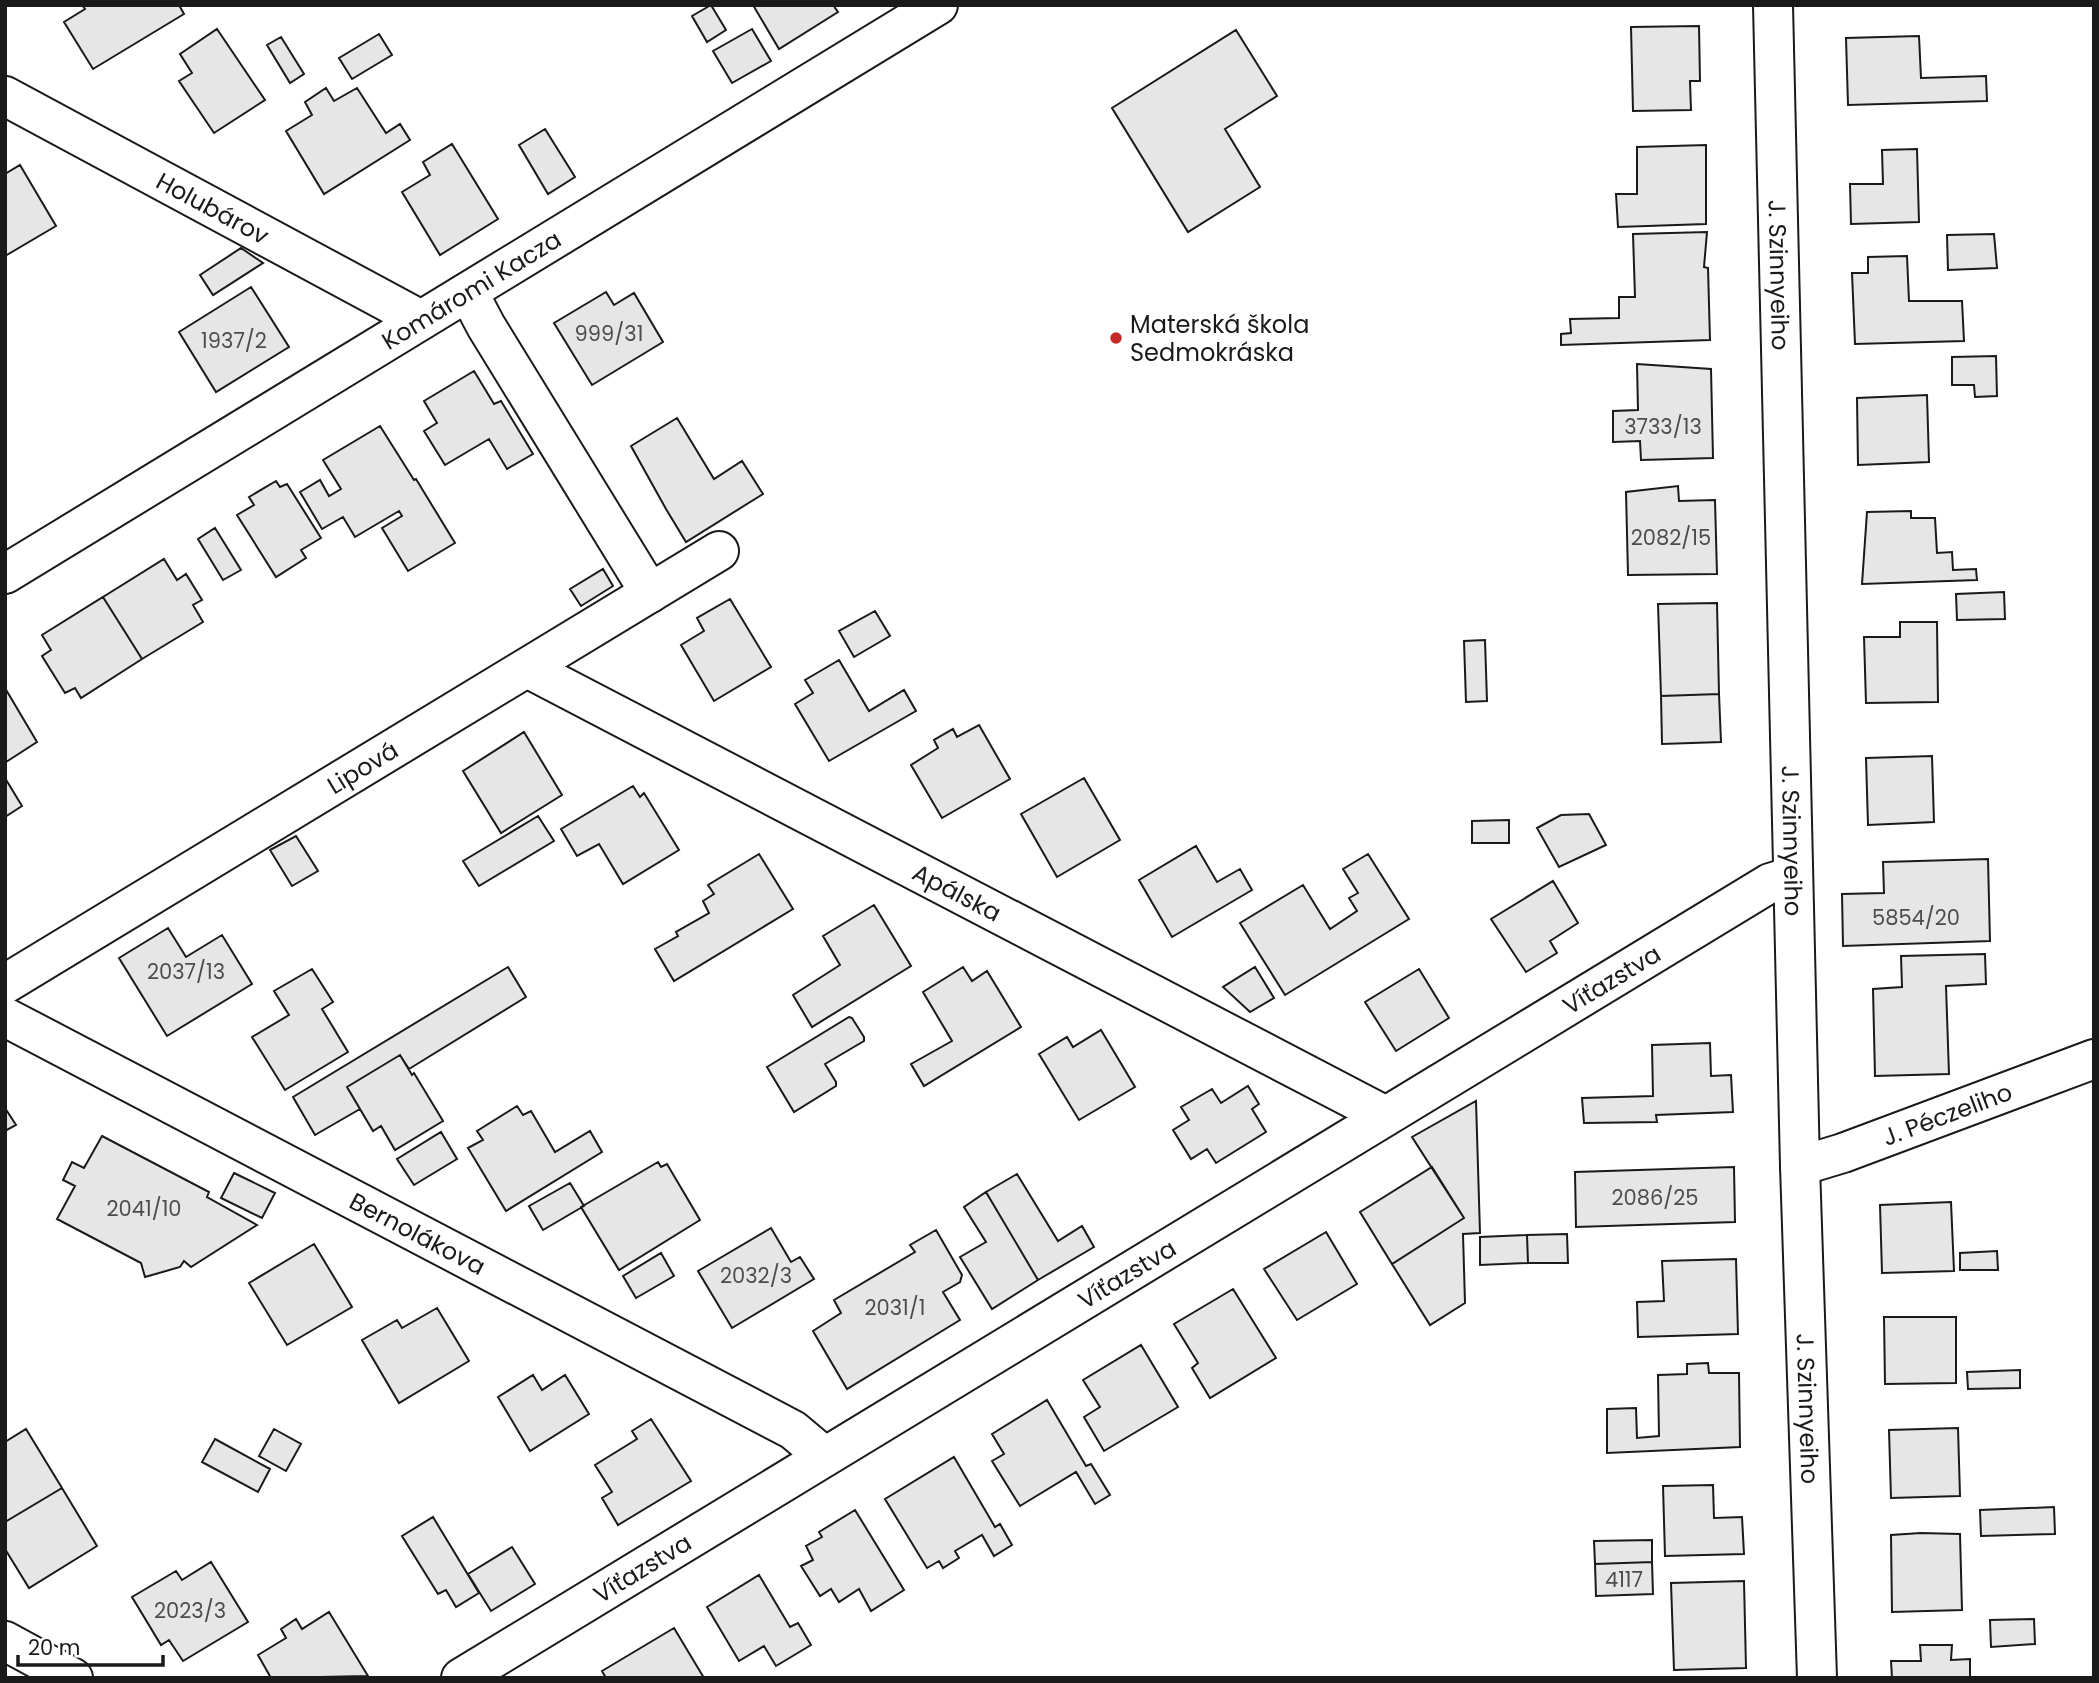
<svg xmlns="http://www.w3.org/2000/svg" width="2099" height="1683" font-family="Poppins,sans-serif">
	<style>
		.building { fill: #e6e6e6; stroke: #1a1a1a; stroke-width: 2 }
		.lines { fill: none; stroke-linecap: round; stroke-linejoin: round }
		.minor-casing { stroke: #1a1a1a; stroke-width: 42 }
		.minor { stroke: #fff; stroke-width: 38 }
		.poi-dot { fill: #c62828; stroke: #fff; stroke-width: 2.5 }
		.labels { text-anchor: middle; dominant-baseline: central; stroke-width: 5; stroke-linejoin: round; paint-order: stroke }
		.number-label { font-size: 21px; fill: #4d4d4d }
		.street-label { font-size: 24px; fill: #1a1a1a; stroke: #fff }
		.poi-label { font-size: 24px; fill: #1a1a1a; stroke: #fff; text-anchor: start }
	</style>
	<rect width="100%" height="100%" fill="#fff"/>
	<path class="building" d="M82,5H179L184,14L93,69L64,22L85,9Z
		M711,5L726,30L707,42L692,16Z
		M753,5H833L838,12L779,49Z
		M1699,26L1700,81H1690L1691,110L1633,111L1631,27Z
		M217,29L265,100L214,133L179,81L192,73L180,54Z
		M752,29L771,61L732,83L713,51Z
		M1236,30L1277,96L1225,129L1260,187L1188,232L1112,108Z
		M379,34L392,55L352,79L339,58Z
		M1919,36L1921,78L1986,76L1987,101L1848,105L1846,38Z
		M281,37L304,74L290,83L267,45Z
		M326,88L334,101L357,88L386,133L400,124L410,140L324,194L286,131L312,115L305,102Z
		M545,129L575,177L548,194L519,145Z
		M452,144L498,219L440,255L402,192L430,175L423,162Z
		M1706,145V224L1618,227L1616,194H1637V147Z
		M1917,149L1919,222L1851,224L1850,184H1883L1882,150Z
		M20,165L56,226L5,256V174Z
		M1707,232L1704,267L1708,268L1710,340L1561,345V334L1571,333L1570,319L1619,318V297H1635L1633,234Z
		M1994,234L1997,268L1948,270L1947,235Z
		M241,248L263,263L213,295L200,275Z
		M1907,256L1909,301H1962L1964,341L1855,344L1852,273H1868V257Z
		M251,287L289,347L216,392L179,332Z
		M606,292L614,305L634,293L663,342L592,385L554,323Z
		M1996,356L1997,396L1975,397L1974,385H1952V357Z
		M1637,364L1711,369L1713,458L1641,460L1640,441L1613,442V411L1638,410Z
		M474,371L494,404L501,401L533,454L507,469L489,439L445,465L424,431L437,423L424,401Z
		M1927,395L1929,462L1858,465L1857,398Z
		M677,418L714,479L742,461L763,494L686,542L666,509L631,446Z
		M380,426L414,480L416,479L455,543L408,571L382,528L402,516L399,511L355,537L343,517L322,529L300,492L320,480L329,496L341,489L323,460Z
		M276,481L280,487L287,484L321,538L301,550L306,558L276,577L237,515L254,505L249,497Z
		M1678,486L1679,501L1715,500L1717,574L1628,575L1626,492Z
		M1911,511V518H1935L1937,553L1952,552L1953,570L1976,569L1977,580L1862,584L1867,512Z
		M215,528L241,570L223,580L198,539Z
		M164,559L177,580L186,574L202,600L193,605L203,622L142,659L103,597Z
		M603,569L613,586L581,606L570,589Z
		M2004,592L2005,619L1957,620L1956,594Z
		M103,597L142,659L81,698L75,688L65,693L42,656L51,650L42,635Z
		M730,599L771,667L714,701L681,645L704,631L697,618Z
		M1717,603L1719,694L1661,696L1658,604Z
		M875,611L890,636L854,657L839,631Z
		M1900,622H1937L1938,702L1866,703L1864,637H1900Z
		M1485,640L1487,701L1466,702L1464,641Z
		M839,660L869,711L904,690L916,711L829,761L795,704L813,693L805,680Z
		M5,688L37,742L6,762L5,761Z
		M1719,694L1721,742L1662,744L1661,696Z
		M979,725L1010,779L942,818L911,765L938,748L934,740L953,729L957,737Z
		M524,732L562,795L501,833L463,771Z
		M1932,756L1934,822L1868,825L1866,758Z
		M5,778L22,806L5,817Z
		M1084,778L1120,840L1057,877L1021,814Z
		M633,786L640,797L644,793L679,850L623,884L599,844L577,856L561,829Z
		M1589,814L1606,845L1559,867L1537,828L1561,815Z
		M538,816L554,841L479,886L463,861Z
		M1509,820V843H1472V821Z
		M296,836L318,871L292,886L270,850Z
		M1196,846L1217,882L1240,869L1252,890L1172,937L1139,880Z
		M759,854L793,909L674,981L655,949L678,936L676,932L709,913L703,901L714,894L708,885Z
		M1368,854L1409,919L1285,995L1240,923L1303,885L1330,929L1357,911L1349,898L1358,893L1343,869Z
		M1988,859L1990,941L1843,946L1842,894L1884,893L1883,862Z
		M1553,881L1578,923L1550,941L1557,953L1526,972L1491,919Z
		M874,905L911,966L812,1027L793,995L840,965L823,936Z
		M168,928L186,957L222,935L252,984L167,1036L119,958Z
		M1985,954L1986,984L1946,986L1949,1074L1875,1076L1873,989L1902,987L1901,956Z
		M508,967L526,997L409,1069L400,1055L347,1087L360,1109L315,1135L293,1097Z
		M963,967L972,981L987,971L1021,1027L924,1086L911,1064L952,1041L923,992Z
		M1255,967L1274,998L1250,1012L1223,987Z
		M312,969L333,1002L322,1009L348,1052L285,1090L252,1037L289,1015L274,991Z
		M1419,969L1449,1018L1396,1051L1365,1002Z
		M849,1017L852,1018L864,1037V1041L825,1064L836,1082V1086L794,1112L767,1067Z
		M1101,1030L1135,1087L1079,1120L1039,1054L1067,1037L1073,1047Z
		M1710,1043L1711,1076L1731,1075L1733,1112L1656,1115L1657,1122L1584,1123L1582,1098L1653,1096L1652,1045Z
		M400,1055L412,1075L414,1073L443,1121L395,1150L381,1126L373,1131L347,1087Z
		M1248,1086L1259,1104L1252,1109L1266,1132L1216,1163L1207,1149L1191,1159L1173,1130L1189,1120L1181,1107L1212,1089L1221,1103Z
		M1476,1101L1480,1233L1463,1234L1465,1303L1430,1325L1392,1264L1464,1218L1412,1137Z
		M517,1106L523,1115L531,1111L555,1152L590,1131L602,1152L506,1211L468,1148L483,1140L477,1131Z
		M5,1108L16,1125L5,1131Z
		M441,1132L457,1159L414,1185L397,1159Z
		M102,1136L209,1192L207,1197L257,1225L191,1267L184,1261L180,1267L145,1277L141,1263L57,1219L75,1186L63,1180L72,1162L84,1168Z
		M658,1162L661,1167L667,1164L700,1220L619,1270L581,1207Z
		M1432,1167L1464,1218L1392,1264L1360,1212Z
		M1734,1167L1735,1222L1576,1227L1575,1172Z
		M234,1173L275,1193L262,1218L221,1198Z
		M1017,1174L1058,1241L1082,1226L1094,1247L1038,1280L986,1192Z
		M570,1183L584,1206L543,1230L529,1206Z
		M986,1192L1038,1280L992,1309L960,1257L986,1242L964,1207Z
		M1951,1202L1954,1271L1882,1273L1880,1205Z
		M771,1228L791,1262L800,1257L814,1279L732,1328L698,1271Z
		M936,1230L962,1275L960,1282L943,1292L960,1320L847,1389L813,1331L841,1313L834,1300L915,1252L910,1245Z
		M1326,1232L1357,1284L1297,1320L1264,1269Z
		M1567,1234L1568,1263H1528L1527,1235Z
		M1527,1235L1528,1263L1480,1265V1237Z
		M314,1244L352,1307L287,1345L249,1283Z
		M1997,1251L1998,1270H1960V1253Z
		M661,1253L674,1276L636,1298L623,1276Z
		M1736,1259L1738,1334L1638,1337L1637,1302L1664,1301L1662,1261Z
		M1233,1289L1276,1358L1210,1398L1192,1368L1198,1363L1174,1324Z
		M437,1308L469,1361L399,1403L362,1340L397,1320L402,1328Z
		M1884,1317H1956V1383L1885,1384Z
		M1141,1345L1178,1407L1104,1451L1084,1417L1100,1407L1083,1380Z
		M1708,1363L1709,1373H1739L1740,1447L1607,1453V1409L1636,1408L1637,1438L1659,1436L1658,1375L1687,1374V1364Z
		M2020,1370V1388L1968,1389L1967,1372Z
		M533,1375L542,1390L565,1375L589,1414L530,1451L498,1397Z
		M1047,1400L1086,1466L1091,1464L1110,1495L1095,1504L1076,1472L1020,1506L992,1461L1004,1454L992,1434Z
		M651,1419L691,1481L618,1525L602,1498L612,1492L595,1465L637,1439L632,1431Z
		M1958,1428L1960,1496L1891,1498L1889,1430Z
		M26,1429L62,1488L5,1522V1442Z
		M274,1429L301,1444L286,1471L259,1456Z
		M215,1439L270,1469L258,1492L202,1462Z
		M954,1457L995,1527L1000,1524L1012,1545L994,1556L982,1535L955,1551L959,1558L943,1568L939,1561L927,1568L885,1499Z
		M1713,1485L1714,1518L1742,1517L1744,1554L1665,1556L1663,1486Z
		M62,1488L97,1546L29,1588L5,1549V1522Z
		M2054,1507L2055,1534L1981,1536L1980,1510Z
		M855,1510L904,1590L871,1611L859,1589L839,1602L831,1589L820,1596L801,1566L813,1560L806,1546L822,1537L819,1532Z
		M433,1517L479,1593L456,1607L446,1590L438,1594L402,1536Z
		M1921,1533L1960,1534L1962,1610L1892,1612L1891,1535Z
		M1652,1540V1562L1595,1564L1594,1541Z
		M512,1547L535,1584L491,1611L468,1574Z
		M211,1562L248,1622L183,1661L169,1640L161,1645L132,1597L176,1571L182,1580Z
		M1652,1562L1653,1594L1596,1596L1595,1564Z
		M759,1575L790,1627L798,1623L811,1645L776,1666L764,1646L739,1661L707,1607Z
		M1744,1581L1746,1668L1674,1670L1671,1583Z
		M329,1612L368,1676L271,1678L258,1655L286,1638L281,1629L296,1619L302,1629Z
		M2034,1619L2035,1644L1991,1647L1990,1620Z
		M674,1628L704,1678H606L602,1671Z
		M1920,1645H1952L1951,1660L1970,1659V1678H1892L1891,1661H1921Z"/>
	<g class="lines">
		<g class="minor-casing">
			<g id="minor">
				<path id="s1" d="M1773,5L1800,1166L1817,1678"/>
				<path id="s2" d="M5,96L421,320"/>
				<path d="M468,292L486,326L650,593"/>
				<path id="s3" d="M5,574L938,5"/>
				<path id="s4" d="M527,668L1386,1116"/>
				<path id="s5" d="M5,984L719,551"/>
				<path id="s6" d="M5,1017L793,1430L824,1456"/>
				<path id="s7" d="M1800,1166L1843,1153L2094,1059"/>
				<path d="M5,1641L73,1678"/>
				<path id="s8" d="M461,1678L1770,883L1793,876"/>
			</g>
		</g>
		<use href="#minor" class="minor"/>
	</g>
	<circle class="poi-dot" cx="1116" cy="338" r="7"/>
	<g class="labels">
		<g class="number-label">
			<text x="609" y="333">999/31</text>
			<text x="234" y="340">1937/2</text>
			<text x="1663" y="426">3733/13</text>
			<text x="1671" y="537">2082/15</text>
			<text x="1916" y="917">5854/20</text>
			<text x="186" y="971">2037/13</text>
			<text x="1655" y="1197">2086/25</text>
			<text x="144" y="1208">2041/10</text>
			<text x="756" y="1275">2032/3</text>
			<text x="895" y="1307">2031/1</text>
			<text x="1624" y="1579">4117</text>
			<text x="190" y="1610">2023/3</text>
		</g>
		<g class="street-label">
			<text stroke="none"><textPath href="#s2" startOffset="236">Holubárov</textPath></text>
			<text stroke="none"><textPath href="#s1" startOffset="270">J. Szinnyeiho</textPath></text>
			<text stroke="none"><textPath href="#s3" startOffset="546">Komáromi Kacza</textPath></text>
			<text stroke="none"><textPath href="#s5" startOffset="418">Lipová</textPath></text>
			<text stroke="none"><textPath href="#s1" startOffset="836">J. Szinnyeiho</textPath></text>
			<text stroke="none"><textPath href="#s4" startOffset="485">Apálska</textPath></text>
			<text stroke="none"><textPath href="#s8" startOffset="1346">Víťazstva</textPath></text>
			<text stroke="none"><textPath href="#s7" startOffset="156">J. Péczeliho</textPath></text>
			<text stroke="none"><textPath href="#s6" startOffset="466">Bernolákova</textPath></text>
			<text stroke="none"><textPath href="#s8" startOffset="779">Víťazstva</textPath></text>
			<text stroke="none"><textPath href="#s1" startOffset="1404">J. Szinnyeiho</textPath></text>
			<text stroke="none"><textPath href="#s8" startOffset="212">Víťazstva</textPath></text>
		</g>
		<g class="poi-label">
			<text x="1130" y="324">Materská škola<tspan x="1130" dy="28">Sedmokráska</tspan></text>
		</g>
	</g>
	<rect width="2099" height="1683" fill="none" stroke="#1a1a1a" stroke-width="14"/>
	<path d="M18 1655v10h145v-10" fill="none" stroke="#1a1a1a" stroke-width="3.5"/>
	<text x="28" y="1655" font-size="21" fill="#1a1a1a" stroke="#ffffff" stroke-width="5" paint-order="stroke">20 m</text>
</svg>
